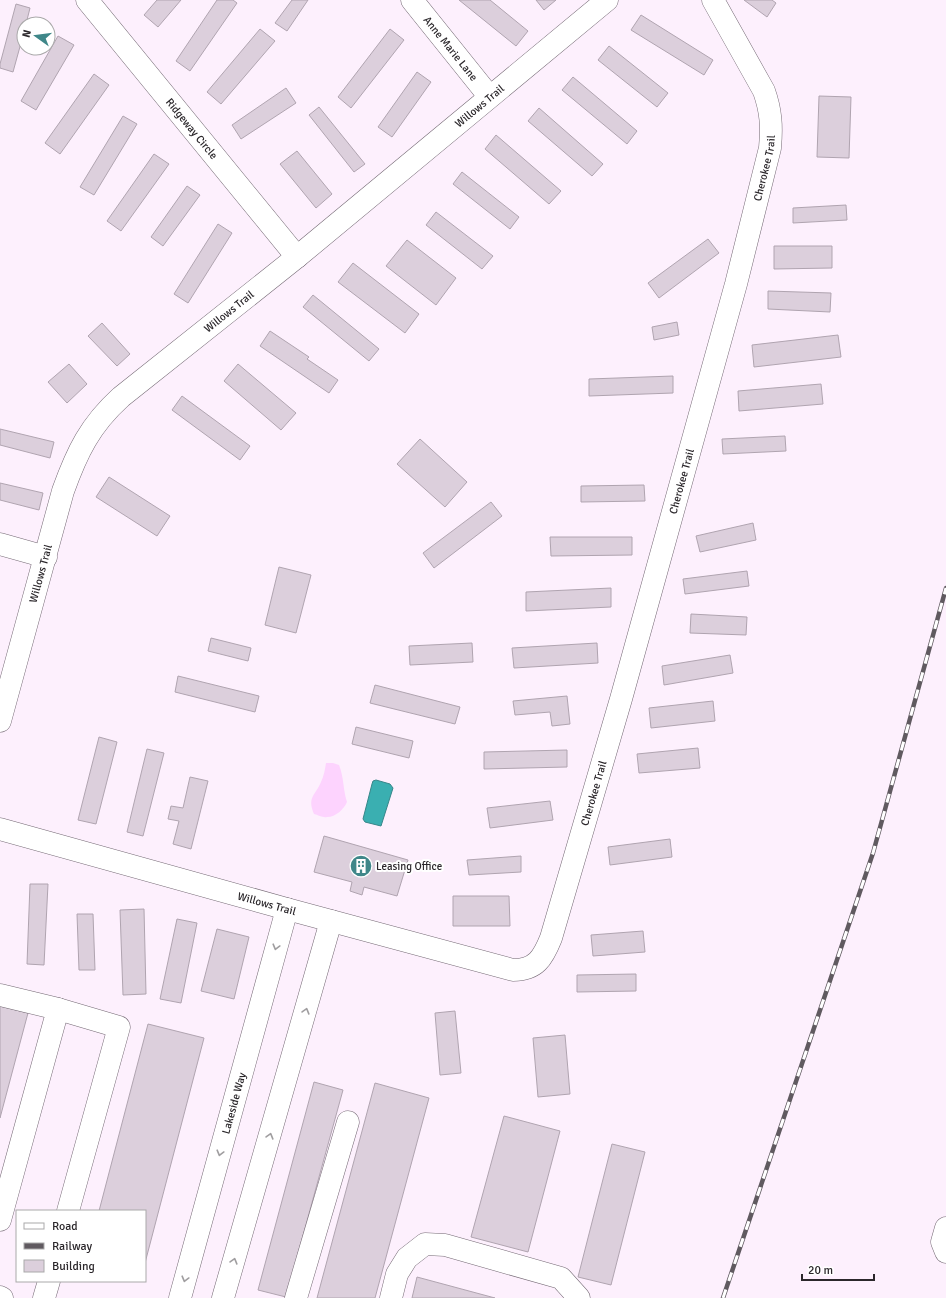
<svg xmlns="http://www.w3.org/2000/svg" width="946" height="1298" font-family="Signika,sans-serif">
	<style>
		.green { fill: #fdd3fe }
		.water { fill: #3aafb1; stroke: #368689 }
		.building { fill: #dccfdc; stroke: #b0a4b0 }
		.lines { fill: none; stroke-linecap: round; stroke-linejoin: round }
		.minor-casing { stroke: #746974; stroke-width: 23 }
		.minor { stroke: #fff; stroke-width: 22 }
		.rail-casing { stroke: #605a60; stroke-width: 4.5 }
		.rail { stroke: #fff; stroke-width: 3; stroke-dasharray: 9; stroke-linecap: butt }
		.oneway { stroke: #a09ea0 }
		.labels { text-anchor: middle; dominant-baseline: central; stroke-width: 4; stroke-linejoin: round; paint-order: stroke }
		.street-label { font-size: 11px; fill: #2b272b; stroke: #fff }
		.poi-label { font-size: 11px; fill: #2b272b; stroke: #fff; text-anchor: start }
	</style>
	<rect width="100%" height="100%" fill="#fdf0fd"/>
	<path class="green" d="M326,763H333L339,765C344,777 343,790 347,802C344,809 336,817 327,817C323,818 318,815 314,814C307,797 315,796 321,782C324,776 325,769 326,763Z"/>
	<path class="water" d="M376,780L390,784L393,788L381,826L365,822L363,819L372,784L373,781Z"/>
	<path class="building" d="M157,0H181L158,27L144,15Z
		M217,0H233L237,3L190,71L176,61Z
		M292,0H308L287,31L275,23Z
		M459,0H490L528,31L516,46Z
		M536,0H556L544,10Z
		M744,0H772L776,3L767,17Z
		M16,4L30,8L26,24H24V32L13,72L0,68V64Z
		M641,15L713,60L704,75L631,30Z
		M260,29L275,41L221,104L207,92Z
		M390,29L404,40L351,108L338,97Z
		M58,36L74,45L36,110L21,101Z
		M609,46L668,93L657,107L598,60Z
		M417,72L431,82L392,137L378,127Z
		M94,74L109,85L60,154L45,143Z
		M573,77L637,131L627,144L562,90Z
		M286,88L296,103L241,139L232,125Z
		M819,96L851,97L849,158L817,157Z
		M319,107L365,164L354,172L309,115Z
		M539,108L603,164L592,176L528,121Z
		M123,116L137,124L94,195L80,187Z
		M496,135L561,191L549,204L485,149Z
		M297,151L332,194L316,208L280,164Z
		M154,154L169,164L121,231L107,221Z
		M462,172L519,217L510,229L453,184Z
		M187,186L200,195L163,246L151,237Z
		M846,205L847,220L793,223V208Z
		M436,212L493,256L482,269L426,225Z
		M218,224L232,233L188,303L174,294Z
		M708,239L719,253L659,298L648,283Z
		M407,240L456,278L436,305L386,266Z
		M774,246H832V268L774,269Z
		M353,263L419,314L405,333L338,282Z
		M768,291L831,293L830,312L768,309Z
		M313,295L379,349L369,361L303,307Z
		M677,322L679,335L654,340L652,327Z
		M102,323L130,354L117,366L88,336Z
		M270,331L309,357L307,359L338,380L329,393L260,346Z
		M838,335L841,357L754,367L752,345Z
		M69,364L87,384L67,403L48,382Z
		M238,364L296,413L281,430L224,381Z
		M673,376V393L589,396V379Z
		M821,384L823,404L739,411L738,391Z
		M182,396L250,446L240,460L172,410Z
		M0,429L54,442L50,458L0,445Z
		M785,436L786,451L723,454L722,439Z
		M420,439L467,482L445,507L397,464Z
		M109,477L170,516L157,536L96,497Z
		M0,483L43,493L39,510L0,500Z
		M644,485L645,501L581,502V486Z
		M491,502L502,516L434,568L423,553Z
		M753,523L756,540L700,552L696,536Z
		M550,537H632V555L551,556Z
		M279,567L311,575L296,633L265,625Z
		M747,571L749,586L685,594L683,579Z
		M611,588V607L526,611V592Z
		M691,614L747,617L746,635L690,633Z
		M211,638L251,648L248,661L208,651Z
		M472,643L473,662L410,665L409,646Z
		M597,643L598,663L514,668L512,648Z
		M730,655L733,673L664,685L662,666Z
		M178,676L259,696L255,712L175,692Z
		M375,685L460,707L455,724L370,703Z
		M567,696L570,724L552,726L550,712L515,715L513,701Z
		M713,701L715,721L651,728L649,708Z
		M356,727L413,741L409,758L352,744Z
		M99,737L117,742L96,824L78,820Z
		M698,748L700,768L639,773L637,754Z
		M147,749L164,753L143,836L127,832Z
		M567,750V767L484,769V752Z
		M190,777L208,781L191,849L173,844L179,821L168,819L171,806L183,808Z
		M550,801L553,820L490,828L487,808Z
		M324,836L408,860L397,896L364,887L362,895L350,891L352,882L314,872Z
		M670,839L672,857L610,865L608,847Z
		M521,856V872L469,875L467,860Z
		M30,884H48L44,965L27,964Z
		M453,896H509L510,926H453Z
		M144,909L146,994L123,995L120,910Z
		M77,914H93L95,970H79Z
		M177,919L197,923L181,1003L160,999Z
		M217,929L249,937L234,999L201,991Z
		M643,931L645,952L593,956L591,935Z
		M636,974V991L577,992V975Z
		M0,1006L28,1013L0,1118Z
		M455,1011L461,1073L440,1075L435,1013Z
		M148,1024L204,1038L145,1263V1211H99Z
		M565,1035L570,1094L538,1097L533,1038Z
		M314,1082L343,1090L286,1297L258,1290Z
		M375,1083L429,1098L375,1298H317Z
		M504,1116L560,1131L528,1252L471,1237Z
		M612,1144L645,1152L611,1285L578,1277Z
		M417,1277L495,1298H412Z"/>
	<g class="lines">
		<g class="minor-casing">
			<g id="minor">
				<path id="s1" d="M87,0L297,257"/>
				<path id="s2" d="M412,0L489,96"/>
				<path d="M0,544L46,557"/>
				<path id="s3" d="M0,721L63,491C77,452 90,425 121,397L297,257L607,0"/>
				<path id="s4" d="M0,829L287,909L513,970C536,970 543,958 551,938L621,699L736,284L770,148C772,126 771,111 764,91L713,0"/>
				<path d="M0,995L58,1009L0,1220"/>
				<path d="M58,1009L119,1027L68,1211"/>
				<path d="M946,1228L942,1242L946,1252"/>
				<path d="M0,1297L2,1298"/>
				<path d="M44,1298L49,1281"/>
				<path id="s5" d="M180,1298L287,909"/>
				<path d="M223,1298L331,921"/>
				<path d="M296,1298L348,1122"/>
				<path d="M391,1298L397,1274L407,1258L425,1244L445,1245L561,1278L579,1298"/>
			</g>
		</g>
		<use href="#minor" class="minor"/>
		<g class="rail-casing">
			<path id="rail" d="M723,1298L873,853L946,588"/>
		</g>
		<use href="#rail" class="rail"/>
	</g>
	<defs><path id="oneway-chevron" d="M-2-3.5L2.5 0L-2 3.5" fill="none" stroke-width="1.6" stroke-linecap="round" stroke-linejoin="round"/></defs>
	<g class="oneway">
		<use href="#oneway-chevron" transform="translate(276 947) rotate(105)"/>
		<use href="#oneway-chevron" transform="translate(306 1011) rotate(-74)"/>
		<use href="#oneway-chevron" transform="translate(270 1136) rotate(-74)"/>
		<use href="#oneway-chevron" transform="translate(220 1153) rotate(105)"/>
		<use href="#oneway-chevron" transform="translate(234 1261) rotate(-74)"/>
		<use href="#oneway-chevron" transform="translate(185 1279) rotate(105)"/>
	</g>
	<defs>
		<g id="building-disc" transform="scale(1.15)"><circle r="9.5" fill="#3f8789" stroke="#fff"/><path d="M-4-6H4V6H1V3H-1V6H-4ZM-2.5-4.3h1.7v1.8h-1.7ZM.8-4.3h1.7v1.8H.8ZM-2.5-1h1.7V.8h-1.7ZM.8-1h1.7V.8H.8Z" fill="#fff"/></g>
	</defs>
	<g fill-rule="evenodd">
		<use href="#building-disc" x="361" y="866"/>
	</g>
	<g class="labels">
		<g class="street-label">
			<text stroke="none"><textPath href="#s2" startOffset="62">Anne Marie Lane</textPath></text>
			<text stroke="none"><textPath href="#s3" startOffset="812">Willows Trail</textPath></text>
			<text stroke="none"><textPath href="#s1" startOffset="166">Ridgeway Circle</textPath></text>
			<text stroke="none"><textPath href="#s4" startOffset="1385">Cherokee Trail</textPath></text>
			<text stroke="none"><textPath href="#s3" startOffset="488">Willows Trail</textPath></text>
			<text stroke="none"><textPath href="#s4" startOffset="1061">Cherokee Trail</textPath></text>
			<text stroke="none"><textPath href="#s3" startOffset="153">Willows Trail</textPath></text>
			<text stroke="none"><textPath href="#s4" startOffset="737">Cherokee Trail</textPath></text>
			<text stroke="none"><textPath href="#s4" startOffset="277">Willows Trail</textPath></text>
			<text stroke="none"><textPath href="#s5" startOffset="202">Lakeside Way</textPath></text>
		</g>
		<g class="poi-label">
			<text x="376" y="866">Leasing Office</text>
		</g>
	</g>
	<rect x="16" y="1210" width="130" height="72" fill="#ffffff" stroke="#aaa9aa"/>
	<rect x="24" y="1223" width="20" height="6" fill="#ffffff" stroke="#aaa9aa"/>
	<text x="52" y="1230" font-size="12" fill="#2b272b">Road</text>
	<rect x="24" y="1243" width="20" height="6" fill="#605a60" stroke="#aaa9aa"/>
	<text x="52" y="1250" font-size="12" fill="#2b272b">Railway</text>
	<rect x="24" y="1260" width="20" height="12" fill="#dccfdc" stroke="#aaa9aa"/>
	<text x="52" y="1270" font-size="12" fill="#2b272b">Building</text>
	<g transform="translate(36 36) rotate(284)"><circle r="19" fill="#ffffff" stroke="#aaa9aa"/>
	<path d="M0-3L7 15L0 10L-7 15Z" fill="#3f8789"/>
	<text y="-6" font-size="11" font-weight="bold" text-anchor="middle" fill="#2b272b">N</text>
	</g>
	<path d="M802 1274v6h72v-6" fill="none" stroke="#2b272b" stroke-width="2"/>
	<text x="808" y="1274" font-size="12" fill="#2b272b" stroke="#ffffff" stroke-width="3" paint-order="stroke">20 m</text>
</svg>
